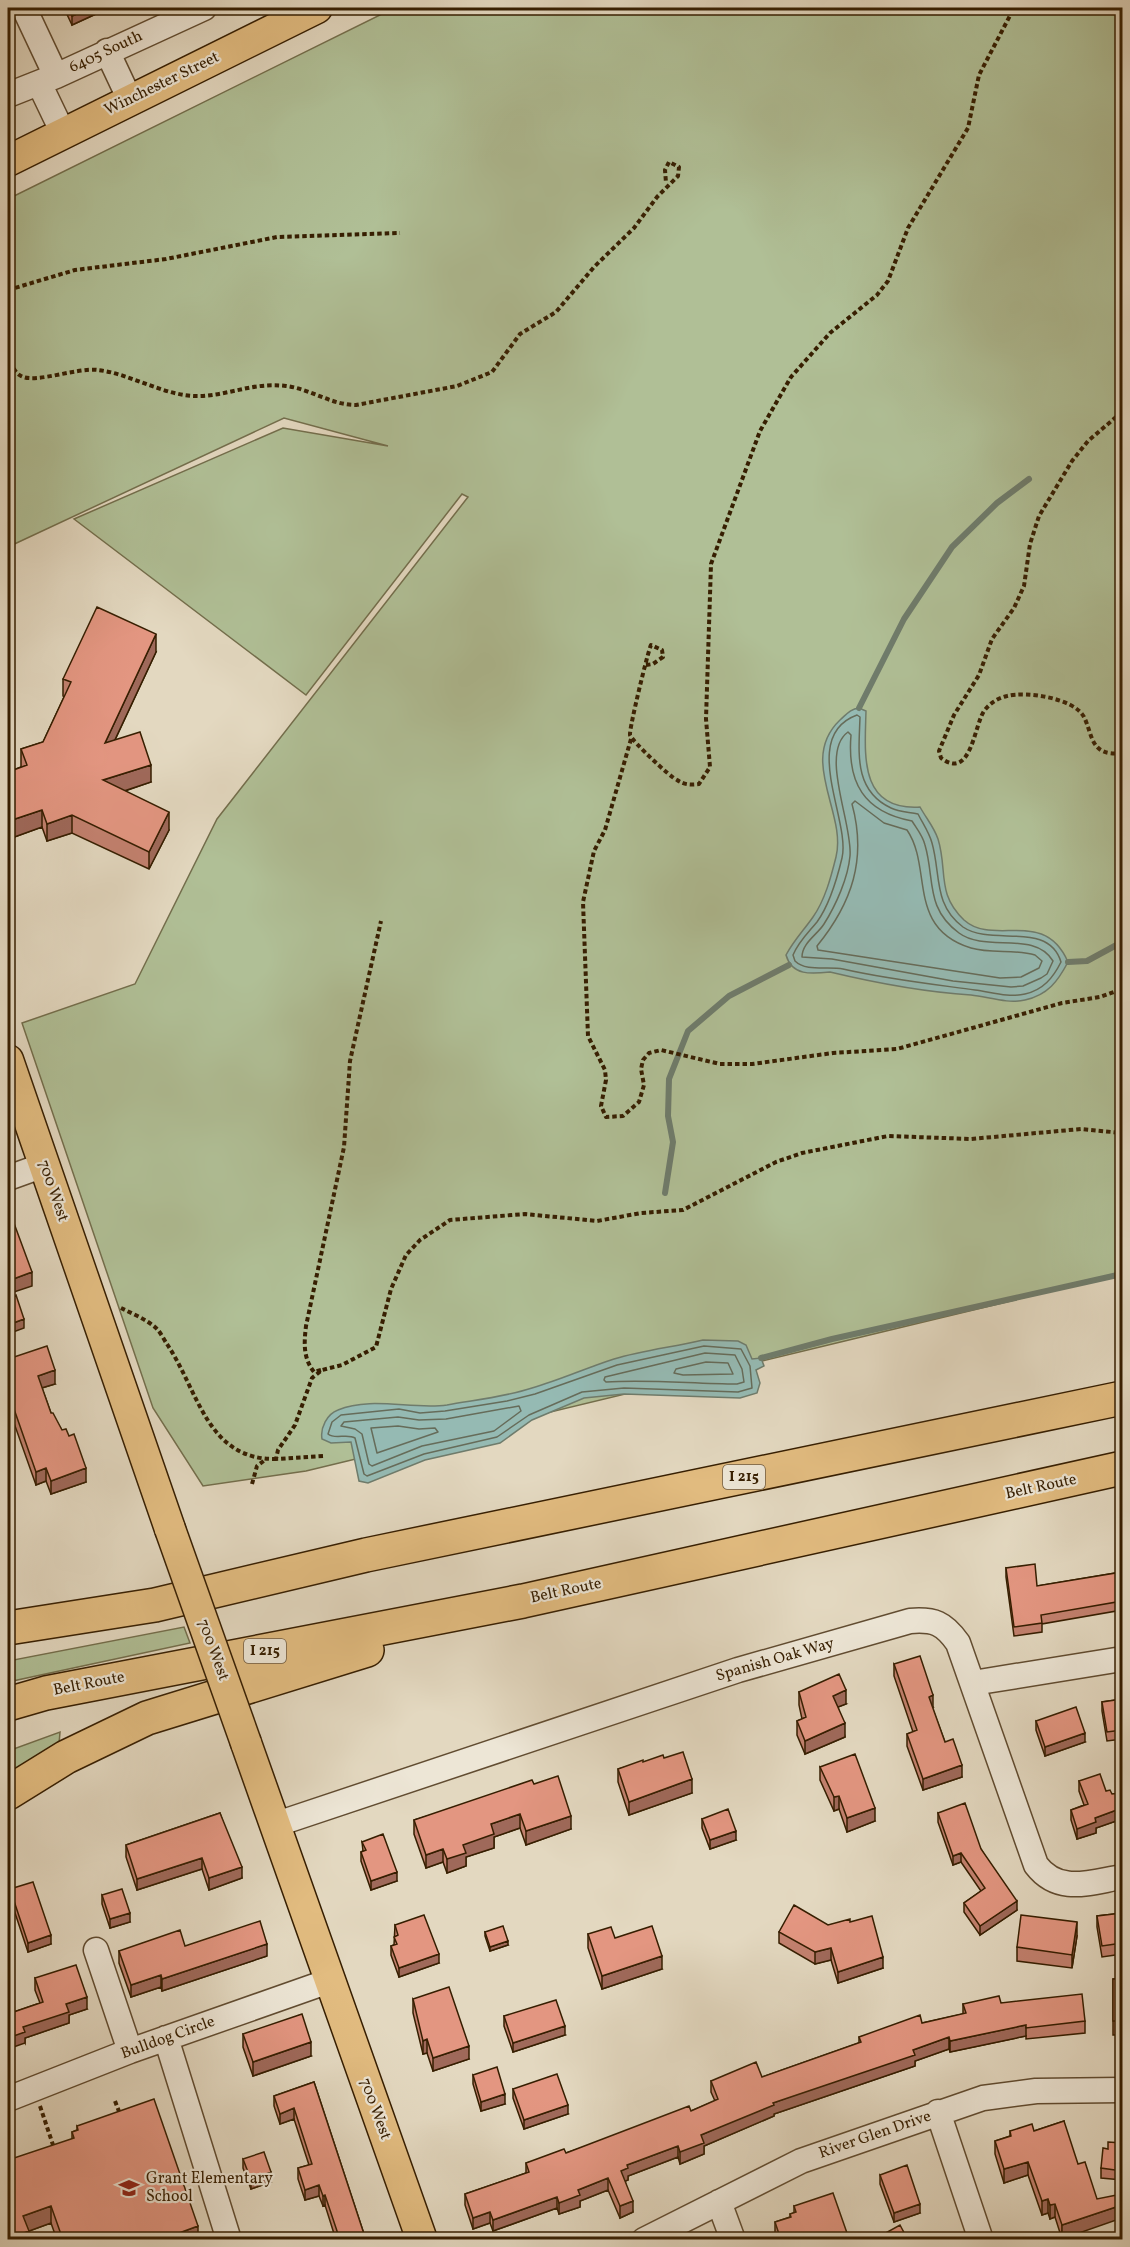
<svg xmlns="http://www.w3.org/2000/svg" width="1130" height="2247" font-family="Vollkorn,serif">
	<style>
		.green { fill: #b0bf96; stroke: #736e4c; stroke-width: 1.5 }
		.water { fill: #95bab3; stroke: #6f7c6c; stroke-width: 1.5 }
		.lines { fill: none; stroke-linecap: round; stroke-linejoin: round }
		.shore { stroke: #666c5a; stroke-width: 1.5 }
		.stream { stroke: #6f7c6c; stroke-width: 6 }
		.minor-casing { stroke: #614c31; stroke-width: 27 }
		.major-casing { stroke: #361e01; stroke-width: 33 }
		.highway-casing { stroke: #361e01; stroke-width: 36 }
		.path { stroke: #361e01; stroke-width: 4; stroke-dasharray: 4.5 3; stroke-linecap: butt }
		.minor { stroke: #ede6d6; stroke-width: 24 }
		.major { stroke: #e2bc80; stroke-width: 30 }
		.highway { stroke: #e2bc80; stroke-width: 33 }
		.major-bridge-casing { stroke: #361e01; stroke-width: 33; stroke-linecap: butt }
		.major-bridge { stroke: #e2bc80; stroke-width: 30 }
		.wall { fill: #c3816f; stroke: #361e01; stroke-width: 1.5 }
		.shaded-wall { fill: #9f695a; stroke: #361e01; stroke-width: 1.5 }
		.building { fill: #e39681; stroke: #361e01; stroke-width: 1.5 }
		.labels { text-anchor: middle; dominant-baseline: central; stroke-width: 4.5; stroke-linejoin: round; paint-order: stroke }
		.shield { fill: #ede6d6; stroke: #6d5a41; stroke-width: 1.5 }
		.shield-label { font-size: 15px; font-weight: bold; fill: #361e01 }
		.street-label { font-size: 16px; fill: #361e01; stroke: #ede6d6 }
		.poi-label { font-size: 16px; fill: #361e01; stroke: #ede6d6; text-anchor: start }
	</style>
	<rect width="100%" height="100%" fill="#e3d8c0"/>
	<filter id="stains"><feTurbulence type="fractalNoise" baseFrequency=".00333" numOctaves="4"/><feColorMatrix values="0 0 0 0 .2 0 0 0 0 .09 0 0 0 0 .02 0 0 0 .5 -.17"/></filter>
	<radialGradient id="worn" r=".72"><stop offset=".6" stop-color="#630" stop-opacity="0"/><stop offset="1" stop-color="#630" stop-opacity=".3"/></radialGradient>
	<path class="green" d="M394,8H1122V1274L306,1471L203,1486L153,1408L22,1023L135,984L217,819L468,497L462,494L306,695L74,519L283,428L388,446L284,418L8,547V199Z
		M184,1627L190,1643L8,1682V1661Z
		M60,1732L59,1744L8,1776V1751Z"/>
	<path class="water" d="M859,708L866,711C865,753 858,811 920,807C926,818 934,827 938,839C948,871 936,893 964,920C994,947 1044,907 1068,962C1058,981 1048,995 1025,1000C1007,1004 989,997 971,995C924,992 876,983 830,972C811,974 792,976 786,955C794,940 804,930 813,917C825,900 831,877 836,857C847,813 798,760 840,720C847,714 850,709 859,708Z
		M703,1340L738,1341L746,1345L752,1359L761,1358L764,1366L756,1370L760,1383L757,1393L740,1398L624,1394L584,1398L532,1420L500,1443L425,1460L368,1483L359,1481L351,1442L331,1443L322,1439C320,1428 327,1414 338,1410C371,1396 413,1410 447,1405C475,1400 505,1397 532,1388C560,1380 586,1368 614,1359C643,1350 674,1347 703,1340Z"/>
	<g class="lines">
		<path class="shore" d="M857,715L860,717C859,752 853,790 891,808C899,812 909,812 918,814C923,824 929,832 932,843C941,874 933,905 963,927C992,947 1048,920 1061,962C1053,978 1043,990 1025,994C1008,998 991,992 975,990C931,984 886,979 843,969C828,966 806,972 795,961L793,955C799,941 808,933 817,922C830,904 837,879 842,858C851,821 799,736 857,715Z
			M848,732L851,735C847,783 864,812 912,821C917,829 923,836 925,845C935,879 925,908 959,933C986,953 1034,930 1053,961L1047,974L1041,978L1023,986L1011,987L953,981L832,959L802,957C802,943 817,935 824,924C836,905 848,878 850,856C853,824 819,753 848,732Z
			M855,801L884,823L907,830C933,868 906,928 971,948C991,954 1015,949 1035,955L1042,961L1039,968L1021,977L1000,978L818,950L817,946C852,903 867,859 852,804Z
			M704,1346L741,1349L750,1366L752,1388L738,1392L624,1388L582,1392L529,1415L497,1437L424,1454L367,1476L364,1474L355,1438C347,1433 335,1440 328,1434L332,1422L341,1415L399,1409L420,1413L445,1411L507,1401L535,1394L617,1365Z
			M705,1353L735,1355L742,1369L744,1382L737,1384C694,1384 649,1379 606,1382L604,1380L605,1377Z
			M706,1362L728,1363L733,1374L683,1375L674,1373L676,1369Z
			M519,1406L521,1411L494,1431L422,1446L372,1466L369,1464L362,1434L355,1429L341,1426L344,1422L398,1417L419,1420L446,1419Z
			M398,1426L419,1429L435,1428L438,1432L377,1453L371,1428Z"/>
		<path class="stream" d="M859,708L904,619L952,547L997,503L1029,479
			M1068,962L1087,961L1122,942
			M665,1193L673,1142L668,1116L669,1079L688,1031L729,996L789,965
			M761,1358L832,1339L1122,1274"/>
		<g class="minor-casing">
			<path id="minor" d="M24,8L56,76
				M107,51L130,100
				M39,83L63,133
				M8,95L56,76L204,8
				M8,1178L44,1165
				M973,1683L1122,1659
				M274,1825L738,1670L910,1621C934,1619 944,1623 958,1643L1036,1865C1059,1895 1090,1882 1122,1877
				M96,1950L130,2051
				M166,2038L229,2240
				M8,2099L130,2051L329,1981
				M938,2112L981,2240
				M719,2202L733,2240
				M644,2240L801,2161L983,2098L1036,2091L1122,2090"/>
		</g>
		<g class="major-casing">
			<path id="major" d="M8,161L317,8
				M8,1060L170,1529
				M246,1743L422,2240"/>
		</g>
		<g class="highway-casing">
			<path id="highway" d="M8,1628L155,1605L366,1555L1122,1398
				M8,1704L46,1693L523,1601L1122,1468
				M8,1793L66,1757L147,1718L367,1650"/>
		</g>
		<path class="path" d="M8,290L75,270L166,259L277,237L400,233
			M8,339C10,350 9,370 21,376C35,384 78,367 98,370C132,374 165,397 200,396C230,395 254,382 286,386C311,389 331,405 356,405L457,386L492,372L520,334L556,312L594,267L634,228L657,197L678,176L679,167L669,162L665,170L666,183
			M1122,412L1088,441L1072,461L1039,516L1030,544L1024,586L1014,608L992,639L979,675L954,715L939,751L941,758C971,781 974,726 984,711C990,703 998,698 1007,696C1026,691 1074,698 1084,717C1093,735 1090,757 1122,753
			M646,665L653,664L663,657L662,650L651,645C648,651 629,729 630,735C632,741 670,777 677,780C685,785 690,785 699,784L710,767L706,719L711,564L760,431L791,377L830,333L877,295L888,281L908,228L968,128L979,75L1014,8
			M631,739L605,830L594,851L583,902L588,1036L605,1070L606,1080L601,1106L606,1117L623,1116L639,1102L644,1085L641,1069L643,1060L649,1053L661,1050L720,1064H752L833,1053L897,1049L1062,1003L1100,997L1122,989
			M121,1308C133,1314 148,1320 157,1329C161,1333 164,1340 167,1344C199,1392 207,1460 276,1459
			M321,1370L314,1372C303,1358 304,1343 306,1326L344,1147L350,1061L381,921
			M323,1456L276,1459L278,1450L295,1425L312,1378L322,1370L342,1365L376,1347L391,1289L406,1255L420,1240L450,1220L525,1214L597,1221L641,1213L683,1210L776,1162L802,1153L888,1136L971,1139L1081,1129L1122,1133
			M252,1484L257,1466L265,1460
			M115,2101L120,2114
			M40,2106L54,2148"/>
		<use href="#minor" class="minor"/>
		<use href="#major" class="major"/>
		<use href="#highway" class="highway"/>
		<g class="major-bridge-casing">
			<path id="major-bridge" d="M170,1529L246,1743"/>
		</g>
		<use href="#major-bridge" class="major-bridge"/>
	</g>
	<path class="wall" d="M64,8H109L72,25Z
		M156,652L115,740L151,782L125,791L169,830L149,869L72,833L47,841L42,827L9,839L8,834V772L21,767V749L43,742L64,697L63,696V679Z
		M8,1359L55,1384L42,1388L51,1413L62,1430L86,1482L51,1494L46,1481L36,1485L14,1423L8,1424Z
		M1006,1568L1037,1586L1122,1572V1610L1042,1624V1632L1014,1636L1006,1577Z
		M894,1664L933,1707H932L945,1742L962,1777L923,1790L907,1746V1734L913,1732L894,1676Z
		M799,1692L846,1704L838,1707L845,1737L805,1754L797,1735V1721L802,1719L799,1705Z
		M1122,1699V1739L1107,1741L1102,1711V1702Z
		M1036,1721L1085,1742L1045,1756L1036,1730Z
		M664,1758L692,1793L629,1815L618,1782V1769L643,1762Z
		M820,1767L875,1821L847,1832L839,1809L834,1811L820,1780Z
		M1079,1781L1106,1791L1112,1794L1122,1793V1819L1096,1828V1833L1077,1839L1071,1820V1810L1084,1805L1079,1791Z
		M534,1784L571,1829L526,1845L520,1828L494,1837V1848L466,1857V1866L447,1873L443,1862L426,1868L414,1834V1820Z
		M220,1813L242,1878L209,1890L202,1869L137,1890L126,1857V1845Z
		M938,1813L981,1849L1017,1910L980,1935L964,1912V1903L981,1891L961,1862L953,1865L938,1822Z
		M702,1819L736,1840L710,1849L702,1828Z
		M362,1842L397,1881L371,1890L361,1861V1852L363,1851Z
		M10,1889L51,1944L28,1952L10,1898Z
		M102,1895L130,1922L110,1928L102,1904Z
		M1122,1913V1954L1102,1957L1097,1927V1916Z
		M850,1922L883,1968L838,1983L831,1960L815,1964L779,1943V1932Z
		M395,1925L439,1963L399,1977L391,1955V1946L394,1945Z
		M485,1932L508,1945L490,1951L485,1936Z
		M588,1934L615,1938L662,1969L602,1989L588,1948Z
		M1077,1936L1072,1968L1017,1961V1947Z
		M185,1946L267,1956L162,1991L161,1987L131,1997L119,1963V1951Z
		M35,1978L87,2009L69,2015V2023L25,2038V2043L8,2014L40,2003L35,1990Z
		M1113,1979H1122V2035H1113Z
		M413,1999L469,2059L433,2071L427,2053L423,2054L413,2013Z
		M1001,2003L1085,2021V2033L1026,2039V2036L950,2052L949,2049L915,2061V2066L774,2114V2116L704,2146V2154L680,2164L678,2157L628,2176V2180L625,2181L633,2212L620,2218L608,2190L580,2201V2207L559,2214L557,2208L493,2231L490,2223L473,2229L465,2205V2194L526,2173V2163L566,2153L691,2111L715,2101L711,2092V2081L762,2077L859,2043V2037L963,2014V2004Z
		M504,2016L565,2035L513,2052L504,2026Z
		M243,2034L311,2056L253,2076L243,2047Z
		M473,2075L505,2104L481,2111L473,2084Z
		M314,2082L366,2240H336L325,2205L323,2206L319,2196L305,2200L298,2179V2168L309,2165L294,2119L280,2124L274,2106V2096Z
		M513,2089L568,2114L524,2129L513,2098Z
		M1064,2121L1062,2239L1055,2217L1050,2219L1048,2213L1042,2215L1028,2175L1004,2183L995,2154V2141L1010,2136V2131H1034Z
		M77,2126L198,2240H57L51,2223L29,2231V2240H8L72,2139V2132L77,2130Z
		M1122,2143V2180L1101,2178V2168Z
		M243,2159L271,2182L251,2189L243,2168Z
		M880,2175L920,2213L894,2222L880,2184Z
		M794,2206L847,2240H776L775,2236V2222L790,2217V2214L794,2213Z"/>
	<path class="shaded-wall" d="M91,8H109L72,25V16Z
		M156,634V652L105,761V743Z
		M151,765V782L103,798V780Z
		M42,810V827L9,839V821Z
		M169,812V830L149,869V852Z
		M72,815V833L47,841V824Z
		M32,1272V1286L8,1294V1281Z
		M24,1319V1328L8,1334V1325Z
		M55,1370V1384L38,1389V1376Z
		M14,1409V1423L8,1425V1411Z
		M46,1468V1481L36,1485V1472Z
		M86,1468V1482L51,1494V1481Z
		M846,1690V1704L833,1709V1696Z
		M933,1695V1707L929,1709V1697Z
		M845,1723V1737L805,1754V1741Z
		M1085,1733V1742L1045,1756V1747Z
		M962,1765V1777L923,1790V1779Z
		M692,1779V1793L629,1815V1802Z
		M839,1796V1809L834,1811V1797Z
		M875,1808V1821L847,1832V1818Z
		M1122,1808V1819L1096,1828V1833L1077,1839V1829L1095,1818Z
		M520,1814V1828L494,1837V1848L466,1857V1866L447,1873V1859L463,1845L491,1824Z
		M571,1816V1829L526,1845V1831Z
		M736,1831V1840L710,1849V1840Z
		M443,1849V1862L426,1868V1855Z
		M961,1853V1862L953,1865V1856Z
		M202,1858V1869L137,1890V1879Z
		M242,1867V1878L209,1890V1878Z
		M397,1872V1881L371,1890V1881Z
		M1017,1901V1910L980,1935V1926Z
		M130,1913V1922L110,1928V1919Z
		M1077,1922V1936L1072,1968V1955Z
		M51,1935V1944L28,1952V1943Z
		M508,1941V1945L490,1951V1947Z
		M267,1944V1956L162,1991V1979Z
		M831,1948V1960L815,1964V1952Z
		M439,1954V1963L399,1977V1968Z
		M662,1956V1969L602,1989V1976Z
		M883,1957V1968L838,1983V1972Z
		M161,1975V1987L131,1997V1985Z
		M87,1997V2009L69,2015V2023L25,2038V2043L8,2049V2038L23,2027L66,2004Z
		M1026,2025V2036L950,2052V2041Z
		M565,2026V2035L513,2052V2043Z
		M949,2037V2049L915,2061V2066L774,2114V2116L704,2146V2154L680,2164V2152L701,2135L773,2103L913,2050Z
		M427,2039V2053L423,2054V2041Z
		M311,2042V2056L253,2076V2062Z
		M469,2046V2059L433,2071V2058Z
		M505,2094V2104L481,2111V2102Z
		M568,2105V2114L524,2129V2120Z
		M294,2108V2119L280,2124V2114Z
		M678,2146V2157L628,2176V2180L621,2183V2171L627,2165Z
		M1028,2162V2175L1004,2183V2169Z
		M271,2172V2182L251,2189V2180Z
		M608,2178V2190L580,2201V2207L559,2214V2203L578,2190Z
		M319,2185V2196L305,2200V2190Z
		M325,2195V2205L323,2206V2196Z
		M557,2197V2208L493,2231V2220Z
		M1048,2199V2213L1042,2215V2201Z
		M633,2201V2212L620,2218V2206Z
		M920,2204V2213L894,2222V2213Z
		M1055,2204V2217L1050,2219V2205Z
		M1122,2205V2218L1062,2239V2225Z
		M51,2206V2223L29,2231V2240H8L23,2216Z
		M490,2212V2223L473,2229V2218Z
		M198,2226V2240H160Z
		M847,2233V2240H840V2235Z"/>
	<path class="building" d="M68,8H91L72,16Z
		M97,607L156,634L105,743L140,732L151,765L103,780L169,812L149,852L72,815L47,824L42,810L9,821L8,816V772L27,765L21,749L43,742L71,682L63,679Z
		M8,1207L32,1272L8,1281Z
		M16,1295L24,1319L8,1325V1298Z
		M47,1346L55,1370L38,1376L51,1413H53L62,1430L66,1429L69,1436L74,1434L86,1468L51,1481L46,1468L36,1472L14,1409L8,1411V1359Z
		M1035,1564L1037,1586L1122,1572V1601L1041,1615L1042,1623L1014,1627L1006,1568Z
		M920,1656L933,1695L929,1697L945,1742L953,1739L962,1765L923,1779L907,1734L917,1730L894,1664Z
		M839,1674L846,1690L833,1696L845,1723L805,1741L797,1721L806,1717L799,1692Z
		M1122,1699V1730L1107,1732L1102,1702Z
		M1076,1707L1085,1733L1045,1747L1036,1721Z
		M683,1752L692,1779L629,1802L618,1769L643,1760V1762L663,1755L664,1758Z
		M855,1754L875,1808L847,1818L839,1796L834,1797L820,1767Z
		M1100,1774L1106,1791L1110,1790L1112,1794L1122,1793V1808L1095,1818L1096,1822L1077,1829L1071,1810L1088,1804L1079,1781Z
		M558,1776L571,1816L526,1831L520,1814L491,1824L494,1834L463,1845L466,1853L447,1859L443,1849L426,1855L414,1820L532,1780L534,1784Z
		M965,1803L981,1849L1017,1901L980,1926L964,1903L985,1888L961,1853L953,1856L938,1813Z
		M728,1809L736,1831L710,1840L702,1819Z
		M220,1813L242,1867L209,1878L202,1858L137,1879L126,1845Z
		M383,1834L397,1872L371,1881L361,1852L366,1850L362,1842Z
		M33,1882L51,1935L28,1943L10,1889Z
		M122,1889L130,1913L110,1919L102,1895Z
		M794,1905L828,1925L850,1919V1922L872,1916L883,1957L838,1972L831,1948L815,1952L779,1932Z
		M1122,1913V1943L1102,1946L1097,1916Z
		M424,1915L439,1954L399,1968L391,1946L397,1944L394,1937L398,1935L395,1925Z
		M1021,1915L1077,1922L1072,1955L1017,1947Z
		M260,1921L267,1944L162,1979L161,1975L131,1985L119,1951L180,1930L185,1946Z
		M503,1926L508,1941L490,1947L485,1932Z
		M652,1926L662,1956L602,1976L588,1934L611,1927L615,1938Z
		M76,1965L87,1997L66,2004L69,2012L23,2027L25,2032L8,2038V2013V2014L43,2002L35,1978Z
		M1113,1979H1122V2021H1113Z
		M449,1987L469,2046L433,2058L427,2039L423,2041L413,1999Z
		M1082,1994L1085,2021L1026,2028V2025L950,2041L949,2037L913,2050L915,2055L773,2103L774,2105L701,2135L704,2143L680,2152L678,2146L627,2165L628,2168L621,2171L633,2201L620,2206L608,2178L578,2190L580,2195L559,2203L557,2197L493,2220L490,2212L473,2218L465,2194L529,2172L526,2163L564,2149L566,2153L689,2106L691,2111L718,2099L711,2081L756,2062L762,2077L861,2042L859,2037L920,2015L922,2023L966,2013L963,2004L999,1996L1001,2003Z
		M556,2000L565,2026L513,2043L504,2016Z
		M302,2014L311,2042L253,2062L243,2034Z
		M497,2067L505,2094L481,2102L473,2075Z
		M557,2074L568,2105L524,2120L513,2089Z
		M314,2082L366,2240H340L325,2195L323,2196L319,2185L305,2190L298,2168L312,2164L294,2108L280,2114L274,2096Z
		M154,2099L198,2226L160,2240H63L51,2206L23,2216L29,2231L8,2239V2160L74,2138L72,2132L78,2130L77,2126Z
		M1064,2121L1078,2164L1085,2162L1097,2199L1122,2194V2205L1062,2225L1055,2204L1050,2205L1048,2199L1042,2201L1028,2162L1004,2169L995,2141L1011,2136L1010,2131L1032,2124L1034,2131Z
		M1108,2142L1122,2143V2171L1101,2168L1103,2148L1108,2149Z
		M264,2152L271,2172L251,2180L243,2159Z
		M907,2165L920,2204L894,2213L880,2175Z
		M833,2193L847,2233L840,2235L842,2240H781L775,2222L791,2217L790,2214L796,2212L794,2206Z
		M900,2225L908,2240H873Z"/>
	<defs>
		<g id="school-bare" transform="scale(1.62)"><path d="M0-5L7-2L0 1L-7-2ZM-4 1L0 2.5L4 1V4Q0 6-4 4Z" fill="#8f2418" stroke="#ede6d6" stroke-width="2.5" paint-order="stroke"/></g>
	</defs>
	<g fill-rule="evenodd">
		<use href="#school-bare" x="129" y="2188"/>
	</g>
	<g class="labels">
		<g class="shield">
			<rect x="723" y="1465" width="42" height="24" rx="4.5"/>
			<rect x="244" y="1639" width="42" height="24" rx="4.5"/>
		</g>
		<g class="shield-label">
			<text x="744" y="1477">I 215</text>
			<text x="265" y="1651">I 215</text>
		</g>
		<g class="street-label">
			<text transform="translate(106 52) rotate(-25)">6405 South</text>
			<text transform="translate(162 84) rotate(-26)">Winchester Street</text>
			<text transform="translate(53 1191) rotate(71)">700 West</text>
			<text transform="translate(1041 1487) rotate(-12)">Belt Route</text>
			<text transform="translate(566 1591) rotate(-12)">Belt Route</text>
			<text transform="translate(213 1650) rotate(70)">700 West</text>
			<text transform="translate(775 1660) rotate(-16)">Spanish Oak Way</text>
			<text transform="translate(89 1684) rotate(-11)">Belt Route</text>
			<text transform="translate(168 2038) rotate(-20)">Bulldog Circle</text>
			<text transform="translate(375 2109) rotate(70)">700 West</text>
			<text transform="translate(875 2135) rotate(-19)">River Glen Drive</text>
		</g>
		<g class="poi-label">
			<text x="146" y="2179">Grant Elementary<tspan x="146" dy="18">School</tspan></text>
		</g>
	</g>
	<rect width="1130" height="2247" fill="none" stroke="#e3d8c0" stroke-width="30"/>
	<rect x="9" y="9" width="1112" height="2229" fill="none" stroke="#361e01" stroke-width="3"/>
	<rect x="15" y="15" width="1100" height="2217" fill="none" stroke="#361e01" stroke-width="1.5"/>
	<rect width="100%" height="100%" filter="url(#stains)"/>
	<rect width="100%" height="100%" fill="url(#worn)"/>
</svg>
